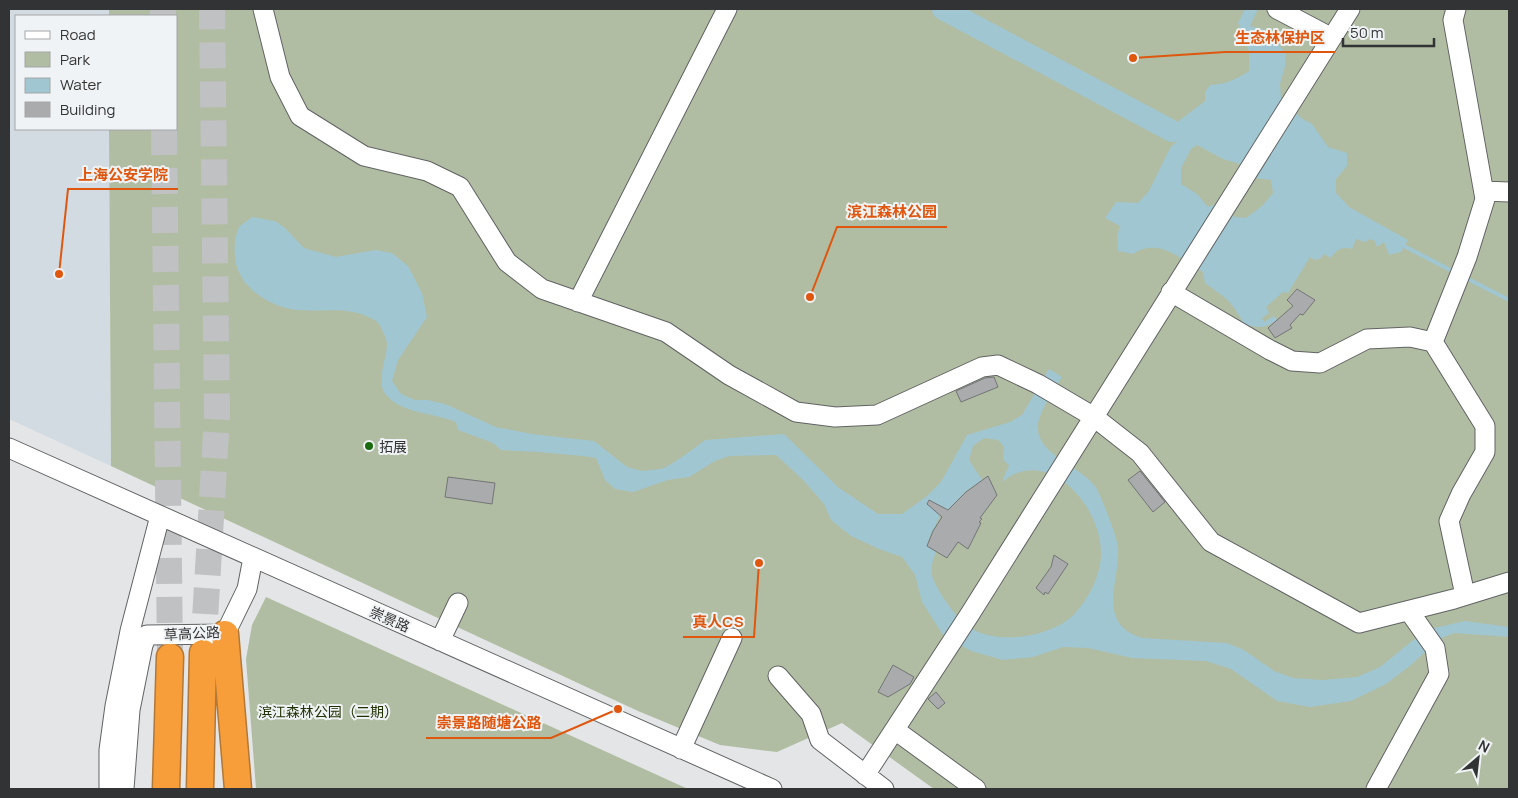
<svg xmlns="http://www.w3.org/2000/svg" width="1518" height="798" font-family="Manrope,'Noto Sans SC',sans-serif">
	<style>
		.built { fill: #d2dbe2 }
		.green { fill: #b1bda2 }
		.water { fill: #a0c6d2; fill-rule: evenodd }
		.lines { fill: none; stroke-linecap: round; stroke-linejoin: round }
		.stream { stroke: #a0c6d2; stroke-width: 4 }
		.river { stroke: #a0c6d2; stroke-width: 22 }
		.building { fill: #a9abad; stroke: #737576 }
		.highway-tunnel { stroke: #c0c1c3; stroke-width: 26; stroke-dasharray: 26 13; stroke-linecap: butt }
		.minor-casing { stroke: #616364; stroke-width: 21 }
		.highway-casing { stroke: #b27838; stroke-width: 29 }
		.minor { stroke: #fff; stroke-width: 19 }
		.highway { stroke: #f79d3a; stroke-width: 26 }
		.poi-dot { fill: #1a6b0f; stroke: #f0f3f5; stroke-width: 2 }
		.labels { text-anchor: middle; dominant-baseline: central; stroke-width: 4; stroke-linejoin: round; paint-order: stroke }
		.poi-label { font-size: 14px; fill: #323334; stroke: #f0f3f5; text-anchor: start }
		.street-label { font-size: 14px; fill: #323334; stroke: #f0f3f5 }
		.park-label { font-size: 14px; fill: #1f2f00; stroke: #f0f3f5 }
		.leader { fill: none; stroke: #df570e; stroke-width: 2 }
		.callout-dot { fill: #df570e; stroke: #f0f3f5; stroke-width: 2 }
		.callout-label { font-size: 15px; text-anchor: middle; font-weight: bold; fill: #df570e; stroke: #f0f3f5; stroke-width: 4; stroke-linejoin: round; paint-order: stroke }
	</style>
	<rect width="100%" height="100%" fill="#e3e5e7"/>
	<path class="built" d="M9,9H109V16H16V129H109L111,466L9,419Z"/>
	<path class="green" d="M109,9H1509V789H934L842,723L777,752L720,745L638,711L111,466L109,129H176V16H109Z
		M266,597L688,789H256L246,659L252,625Z"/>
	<path class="water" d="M1245,9H1258L1250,26L1265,30L1286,53L1285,66L1280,84L1281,98L1301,118L1312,124L1328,147L1347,153V166L1336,179V193L1349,207L1408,240L1401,252L1389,255L1384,242L1377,247L1375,241L1370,239L1365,242L1356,239L1352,249C1342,246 1336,250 1331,258L1324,254L1321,258L1315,260L1310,257L1288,293L1283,292L1266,307L1269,313L1262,318L1264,322L1274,316L1277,320C1265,329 1258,328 1244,324C1232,301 1226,298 1205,283L1203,272C1181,259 1158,237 1133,254L1118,251L1117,236L1120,226L1105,218L1116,202L1138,203L1149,191L1170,148L1180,138L1172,131L1180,120L1205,101V92L1210,85C1226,84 1235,80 1249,71V51L1238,23ZM1197,145L1223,159L1240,164L1255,178L1271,180L1273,193L1262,206L1246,218L1235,217L1216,204L1208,207L1197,194L1181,184V168L1191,149Z
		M252,217L275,221L284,227L304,248L336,257L375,250L392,253L408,266L422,293L427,317L398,360L392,381L401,394L415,400H428L445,404L496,427L532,434L594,441L627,467L642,471L661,469L668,466L685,455L705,440L784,434L839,488L878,514H902L927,496L941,482L967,435L1010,422L1022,415L1049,369L1062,377C1055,388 1039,412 1038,425C1035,454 1080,466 1095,486C1101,495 1117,537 1118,547C1120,582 1095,624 1143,638L1227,643L1244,650L1274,671L1293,678L1322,680L1357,677L1380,667L1412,641L1430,629L1465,621L1509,627V637L1454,633L1439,639L1411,665L1386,684L1351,701L1310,707L1277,701L1231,669L1206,661L1132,658L1088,648L1063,647L1033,657L1003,660L971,651L943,635L922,602L915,575L902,557L879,549L851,536L831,520L824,504L804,481L776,455L729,456L715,461L689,477L668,480L633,492L615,489L605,480L596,458L583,456L538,452L501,450L493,443L458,430L456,422C435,413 402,414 386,395C375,382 387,359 387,344C387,339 384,334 382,330C380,326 379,323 376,321C352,305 325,312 298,310C270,308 236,286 235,256C234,248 235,233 240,226C243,223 249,220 252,217ZM984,438L998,440L1004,447L1003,460L1009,465L1002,482C1048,444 1102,507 1101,554C1101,574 1090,596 1076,612C1056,636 1002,645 974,630C960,622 949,607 941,594C931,577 928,571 936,552L927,546C930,531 940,522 942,507L948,510L965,492L982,480L969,460L973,446Z"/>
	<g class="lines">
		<path class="stream" d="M1404,246L1456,273
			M1464,277L1509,300"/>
		<path class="river" d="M943,9L1172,131"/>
	</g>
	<path class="building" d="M1297,289L1315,300L1303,315L1300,314L1290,325L1292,328L1275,338L1268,328L1293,306L1287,300Z
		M994,377L998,387L961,402L956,391L985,378Z
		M1140,471L1165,502L1153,512L1128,480Z
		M988,476L997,495L980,518L982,519L979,522L981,523L968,549L958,542L947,558L927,546L933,531L942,517L927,504L929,500L948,510L966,492Z
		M448,477L495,483L492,504L445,497Z
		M1054,555L1068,564L1048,594L1045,592L1044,595L1036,588L1051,567Z
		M893,665L914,677L910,684L888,697L878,692Z
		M936,692L945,703L938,709L928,699Z"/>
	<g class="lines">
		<path class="highway-tunnel" d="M163,9V16
			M164,129L170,657
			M203,653L217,416L212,9"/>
		<g class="minor-casing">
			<path id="minor" d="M263,9L280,77L300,116L364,156L427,171L460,187L507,262L542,289L666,332L729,375L796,412L835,417L877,415L982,367L998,365L1038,384L1094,417L1140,453L1211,542L1359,623L1454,599L1509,582
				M1277,9L1332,38
				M1456,9L1453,20L1485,199L1467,257L1433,342L1485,426V452L1461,494L1449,521L1465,595
				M1484,191L1509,192
				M1171,292L1270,350L1292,361L1320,363L1367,339L1410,337L1433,342
				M578,302L727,9
				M9,448L772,789
				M440,641L458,603
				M778,676L811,714L820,740L884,789
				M895,730L976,789
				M681,749L732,638
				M865,775L970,614L1350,9
				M109,789V750L115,706L130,631L160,516
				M124,789L130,710L143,645L147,635L225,634L247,589L253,558
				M1376,789L1439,674L1435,648L1409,611"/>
		</g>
		<g class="highway-casing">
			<path id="highway" d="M225,634L238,789
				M166,789L170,657
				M200,789L203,653"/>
		</g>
		<use href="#minor" class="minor"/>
		<use href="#highway" class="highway"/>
	</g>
	<circle class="poi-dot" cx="369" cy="446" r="5"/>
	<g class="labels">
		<g class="poi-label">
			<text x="379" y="446">拓展</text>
		</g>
		<g class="street-label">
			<text transform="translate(390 619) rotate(24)">崇景路</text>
			<text transform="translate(192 633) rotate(-3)">草高公路</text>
		</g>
		<g class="park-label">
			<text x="328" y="711">滨江森林公园（二期）</text>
		</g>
	</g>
	<path class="leader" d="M1133 58L1225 52H1335M59 274L68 189H178M810 297L837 227H947M759 563L754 637H683M618 709L551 738H426"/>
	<g class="callout-dot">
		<circle cx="1133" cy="58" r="5"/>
		<circle cx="59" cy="274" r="5"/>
		<circle cx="810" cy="297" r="5"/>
		<circle cx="759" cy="563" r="5"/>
		<circle cx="618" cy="709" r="5"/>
	</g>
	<g class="callout-label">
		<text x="1280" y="43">生态林保护区</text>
		<text x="123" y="180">上海公安学院</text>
		<text x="892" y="217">滨江森林公园</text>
		<text x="718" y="627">真人CS</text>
		<text x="489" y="728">崇景路随塘公路</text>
	</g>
	<rect width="1518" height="798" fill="none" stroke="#323334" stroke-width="20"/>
	<rect x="15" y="15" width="162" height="115" fill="#f0f3f5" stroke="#a4a6a8"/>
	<rect x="25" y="31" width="25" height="8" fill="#ffffff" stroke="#a4a6a8"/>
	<text x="60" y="40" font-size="15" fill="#323334">Road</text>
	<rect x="25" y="52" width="25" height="15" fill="#b1bda2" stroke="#a4a6a8"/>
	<text x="60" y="65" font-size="15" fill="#323334">Park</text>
	<rect x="25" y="78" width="25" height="15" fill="#a0c6d2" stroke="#a4a6a8"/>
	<text x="60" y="90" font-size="15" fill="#323334">Water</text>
	<rect x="25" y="102" width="25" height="15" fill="#a9abad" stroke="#a4a6a8"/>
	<text x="60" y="115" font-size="15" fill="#323334">Building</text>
	<g transform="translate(1478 758) rotate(28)" stroke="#f0f3f5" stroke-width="4" paint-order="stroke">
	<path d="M0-4L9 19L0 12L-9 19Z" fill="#323334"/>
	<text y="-8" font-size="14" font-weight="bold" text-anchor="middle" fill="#323334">N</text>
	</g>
	<path d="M1343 38v8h91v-8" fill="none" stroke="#323334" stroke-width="2.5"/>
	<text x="1350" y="38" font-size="15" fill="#323334" stroke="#f0f3f5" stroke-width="4" paint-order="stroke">50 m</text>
</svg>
